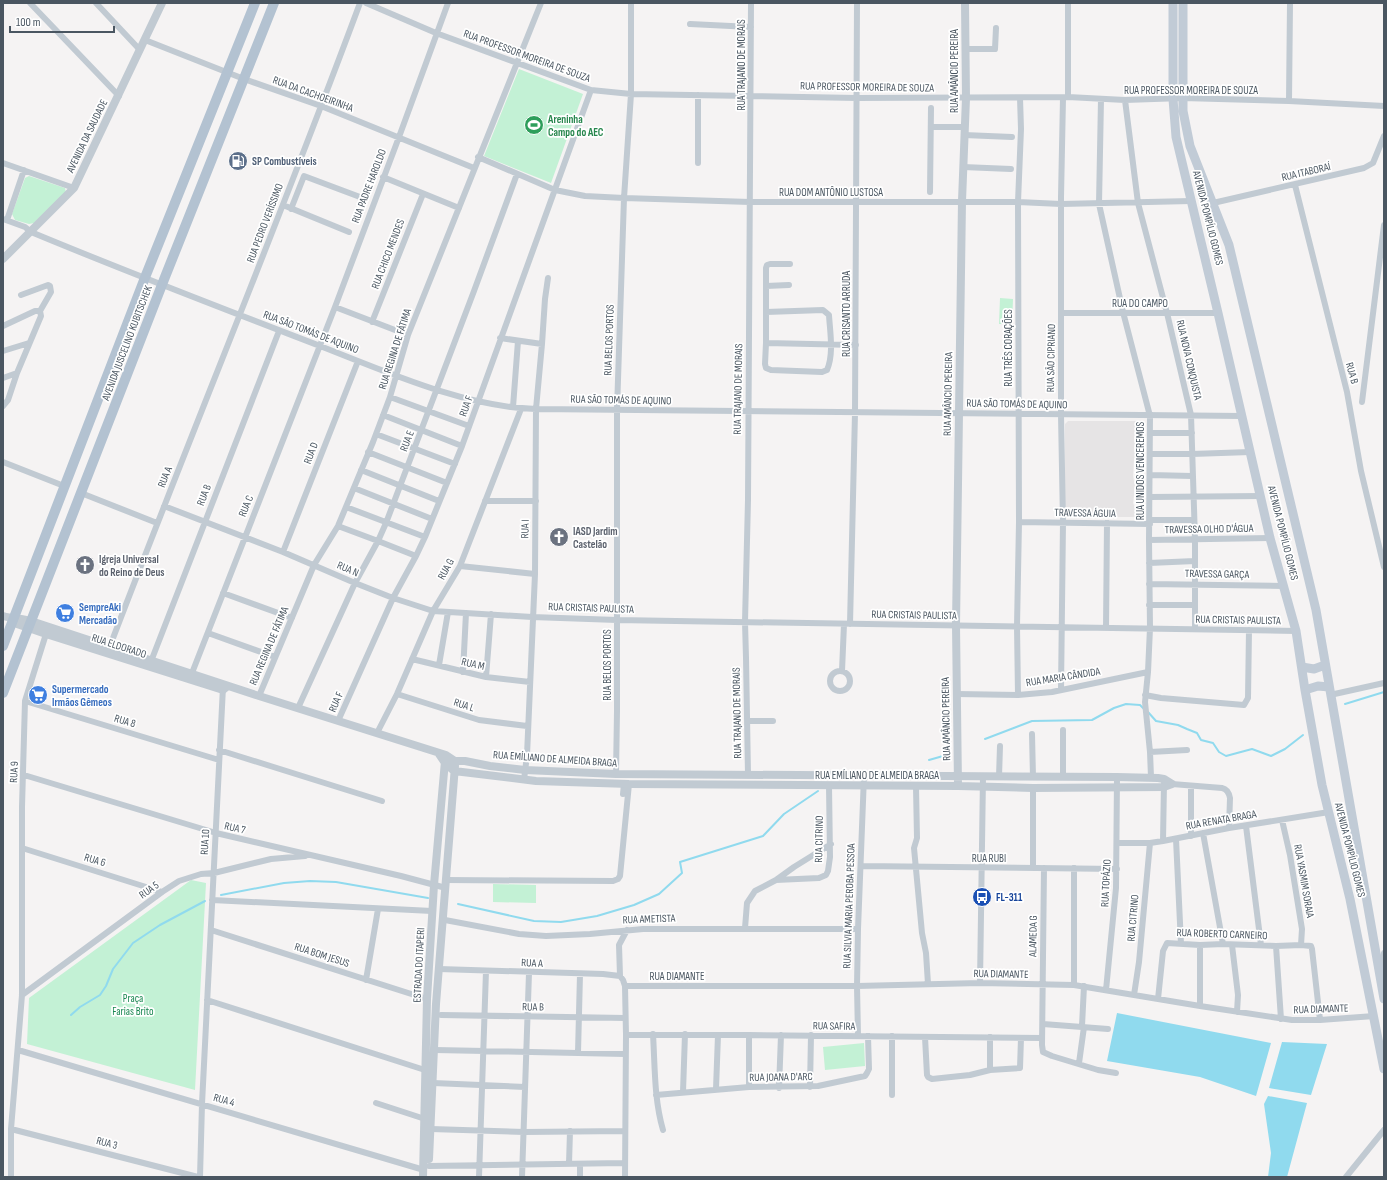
<svg xmlns="http://www.w3.org/2000/svg" width="1387" height="1180" font-family="'Sofia Sans Condensed',sans-serif">
	<style>
		.education { fill: #e6e4e5 }
		.green { fill: #c3f1d5 }
		.water { fill: #90daee }
		.lines { fill: none; stroke-linecap: round; stroke-linejoin: round }
		.stream { stroke: #90daee; stroke-width: 2 }
		.minor { stroke: #c1cad2; stroke-width: 6 }
		.tertiary { stroke: #c1cad2; stroke-width: 8 }
		.secondary { stroke: #c1cbd6; stroke-width: 9 }
		.primary { stroke: #b3c2d1; stroke-width: 10 }
		.labels { text-anchor: middle; dominant-baseline: central; stroke-width: 3.5; stroke-linejoin: round; paint-order: stroke }
		.street-label { font-size: 11px; fill: #4a5661; stroke: #fff }
		.leisure-label { font-size: 11px; font-weight: bold; fill: #27864d; stroke: #fff; text-anchor: start }
		.service-label { font-size: 11px; font-weight: bold; fill: #4e5e75; stroke: #fff; text-anchor: start }
		.worship-label { font-size: 11px; font-weight: bold; fill: #5b616d; stroke: #fff; text-anchor: start }
		.shop-label { font-size: 11px; font-weight: bold; fill: #366cbe; stroke: #fff; text-anchor: start }
		.transit-label { font-size: 11px; font-weight: bold; fill: #164399; stroke: #fff; text-anchor: start }
		.park-label { font-size: 11px; fill: #17864f; stroke: #fff }
	</style>
	<rect width="100%" height="100%" fill="#f5f3f3"/>
	<path class="education" d="M1068,421H1142L1141,446L1134,459L1133,476L1135,487L1133,503L1136,510L1141,517H1068L1065,514V424Z"/>
	<path class="green" d="M519,69L583,94L551,183L484,156Z
		M29,176L65,188L66,193L34,223L29,224L15,220L12,214L25,178Z
		M1000,298L1013,299L1012,324H999Z
		M191,880L206,883L195,1090L27,1044L29,998Z
		M493,884L536,885V903L493,902Z
		M864,1043L865,1066L825,1070L823,1047Z"/>
	<path class="water" d="M1117,1013L1271,1043L1256,1096L1200,1077L1107,1061Z
		M1282,1042L1327,1044L1311,1095L1269,1088Z
		M1268,1096L1307,1103L1287,1177H1268L1271,1153L1264,1104Z"/>
	<g class="lines">
		<path class="stream" d="M1345,704L1384,692
			M1148,712L1156,721L1178,725L1187,729L1197,733L1201,740L1213,743L1219,752L1226,756L1252,749L1271,756L1285,749L1303,735
			M985,739L1032,721L1092,720L1114,708L1126,704L1140,705L1144,709
			M929,760L950,754
			M221,895L284,883L310,881L336,882L428,898
			M458,904L534,921L561,922L597,916L634,905L659,894L682,873L680,862L763,836L784,814L818,791
			M71,1015L80,1007L100,995L106,986L113,969L133,943L160,925L205,901"/>
		<path class="minor" d="M30,3L119,96
			M96,3L140,50
			M366,3L436,33L591,90L631,94L857,98L1068,97L1125,100L1183,98L1289,101L1384,106
			M690,24L751,27
			M145,40L244,79L321,106L474,168
			M965,49H995L996,28
			M1068,97V3
			M1101,99L1099,204L1123,312L1150,416L1149,540L1150,628L1148,672L1145,702L1150,752L1151,777
			M1125,100L1138,203L1167,313L1191,415L1195,539V629
			M1289,101L1290,3
			M931,127H964
			M964,135L1012,137
			M478,157L555,190L585,196L624,198L750,202H1018L1061,204L1191,201
			M3,163L74,188
			M698,163V95
			M963,167L1011,169
			M383,177L459,208
			M1295,185L1347,392L1361,471L1384,567
			M930,192L931,108
			M1213,203L1364,168L1373,163L1384,136
			M283,205L349,232
			M291,209L304,176L360,197
			M3,219L25,227L31,232C127,272 224,309 320,346C387,372 464,407 536,409L1242,416
			M7,220L24,170
			M766,286L789,285
			M21,295L48,285L50,286L51,292L40,311
			M335,307L408,335
			M766,312V268L767,265L770,264H790
			M1062,313H1218
			M372,322L423,194
			M3,326L35,311H40L41,316L17,373L8,400L3,406
			M500,338L542,344
			M766,343L765,364L766,368L771,370L822,372L827,370C834,354 830,332 829,315L823,310L766,312V343L856,345
			M3,351L29,343
			M3,378L17,373
			M390,397L469,426
			M1362,402L1384,225
			M513,407L518,341
			M383,415L462,446
			M1150,433H1192
			M376,434L455,464
			M368,452L447,483
			M1150,454H1192L1250,452
			M3,462L64,486
			M361,470L439,501
			M1150,475L1192,476
			M354,488L432,519
			M81,493L157,523
			M1150,497L1261,496
			M485,501H536
			M164,506L283,552L355,583L393,598L433,611L532,617L617,620L1296,631
			M346,507L425,537
			M1150,520H1194
			M1019,522L1150,524
			M338,526L378,541L416,556
			M1149,540L1270,538
			M283,552L358,361
			M1149,563L1195,561
			M460,566L535,574
			M1149,584L1284,586
			M223,593L292,618
			M1149,605H1194
			M850,624L855,413L857,3
			M1106,628L1107,523
			M208,633L275,657
			M110,646C192,431 280,219 360,3
			M412,659L486,677L530,682
			M150,664L279,331
			M439,665L448,612
			M830 681a10 10 0 1 1 20 0a10 10 0 1 1-20 0Z
			M842,671L844,624
			M463,672L466,613
			M192,673L335,307L399,137L448,3
			M486,677L491,614
			M1061,690L1063,522L1061,415V197L1063,98
			M397,694L479,720L527,726
			M957,694L1018,695L1052,692L1148,672
			M1018,695L1017,626L1019,522L1018,202L1021,129L1020,98
			M1145,695L1161,698L1244,705L1248,698L1249,630
			M1330,695L1384,683
			M259,696L314,565L338,526L373,442L390,397L408,335L541,3
			M25,701L219,760
			M298,708L355,583L378,541L386,523L474,291L517,174
			M338,721L393,598L416,556L425,537L462,446L591,90
			M747,721H773
			M1063,730V776
			M377,733L397,694L433,611L460,566L521,409
			M1032,734L1033,777
			M219,750L382,801
			M1150,752L1187,750
			M616,774L617,711V410L624,198L631,94V3
			M24,775L216,833L401,876L446,888
			M748,775L746,658L745,622L748,500L751,3
			M999,777L1000,746
			M524,780L527,755L535,574L536,409L542,344L545,299L548,278
			M1172,784L1222,788C1227,789 1229,793 1230,798L1229,828
			M1191,786V836
			M916,787L917,838L914,848L922,933L926,953L928,984
			M1033,788V868
			M623,794L624,784
			M1282,820L1290,855L1302,929L1301,945
			M1246,826L1261,945
			M1203,833L1223,944
			M1176,839L1181,944
			M1163,841L1164,783
			M1117,843H1150L1163,841L1229,828L1329,812
			M22,848L162,892
			M861,866L1117,869
			M1044,868L1042,1045L1043,1052L1052,1056L1098,1070L1116,1073
			M446,880L613,881L618,879L620,876L629,784
			M776,880L794,867L831,844
			M212,900L432,911
			M443,921L445,920L519,934L546,936L590,934L643,929H858
			M745,928L747,903L755,891L776,880L819,878L826,875L828,871L830,857L829,786
			M211,930L427,999
			M1232,945L1238,995L1237,1012
			M1276,946L1281,1019
			M1380,968L1384,953
			M439,969L603,974L620,976L623,980L625,986L626,1035L625,1177
			M620,976L619,945L627,930
			M366,980L378,909
			M980,983L983,776
			M1074,985V868
			M625,986H857L980,983L1074,985L1200,1006L1292,1020H1320L1374,1016
			M1106,990L1116,888L1117,777
			M22,995L162,892L179,881L201,874L214,873L271,859L305,856
			M1134,995L1139,962L1150,843
			M1158,999L1163,951L1167,943L1200,945L1223,944L1276,946L1301,945L1311,946L1312,949L1320,1020
			M207,1000L428,1071
			M1200,1006V945
			M441,1015L625,1018
			M1043,1024L1108,1029
			M1082,1026L1084,986
			M653,1034C655,1067 654,1099 663,1130
			M626,1035H749L1042,1038
			M858,1036L857,986L858,929L864,776
			M892,1036V1095
			M925,1037L927,1075L928,1077L932,1079L970,1075L990,1070L1020,1068L1021,1038
			M18,1050L424,1170
			M435,1050L625,1054
			M578,1053L580,974
			M1079,1063L1084,1027
			M990,1070V1037
			M433,1083L525,1087
			M749,1087V1035
			M810,1087L811,1035
			M779,1088L781,1035
			M716,1089L718,1035
			M683,1092L685,1034
			M656,1095L749,1087L818,1086L865,1076L867,1073L869,1069L868,1036
			M376,1103L425,1119
			M11,1129L198,1177
			M431,1129L524,1132L625,1131
			M569,1164L570,1131
			M429,1166L624,1163
			M11,1177V1129L22,995V807L25,701L46,634
			M200,1177L202,1104L223,687
			M479,1177L486,971
			M522,1177L529,973
			M580,1177V1164
			M1346,1177L1384,1130"/>
		<path class="tertiary" d="M3,259L74,188L162,3
			M3,616C13,619 21,618 31,621L259,696L446,755L455,761H465L490,766L525,770L616,774L1117,777L1158,778L1164,779L1172,784
			M13,619L17,624L46,634L223,690L228,686
			M439,754L445,763L454,771L536,781L629,784L958,786L1033,788L1164,787L1172,784
			M958,786L956,625L962,201L966,98L965,3
			M429,1159L436,1004L455,766
			M423,1177L427,999L434,885L445,761"/>
		<path class="secondary" d="M1173,3V99L1176,137L1218,313L1270,538L1296,631L1305,690L1322,785L1350,899L1384,1069
			M1183,3V111L1190,146L1229,245L1316,610L1384,999
			M1302,667L1314,669L1325,665
			M1305,690L1318,686L1329,687"/>
		<path class="primary" d="M3,646L146,275L255,3
			M3,693L165,277L274,3"/>
	</g>
	<defs>
		<g id="stadium-disc" transform="scale(1)"><circle r="9.5" fill="#2e9e5b" stroke="#fff"/><path d="M0-5a6.5 5 0 1 0 0 10a6.5 5 0 1 0 0-10ZM-3.5-1.8h7v3.6h-7Z" fill="#fff"/></g>
		<g id="fuel-disc" transform="scale(1)"><circle r="9.5" fill="#5c6f8a" stroke="#fff"/><path d="M-5.5-6h7V0h2V4h1.3V-2.5L3-4.5l.8-.8L6-3V5H2.5V1h-1V6h-7ZM-4.2-4.7v3.2H.2V-4.7Z" fill="#fff"/></g>
		<g id="church-disc" transform="scale(1)"><circle r="9.5" fill="#6b7280" stroke="#fff"/><path d="M-1.2-6h2.4v3.5h3.3v2.4h-3.3V6h-2.4V-.1h-3.3v-2.4h3.3Z" fill="#fff"/></g>
		<g id="supermarket-disc" transform="scale(1)"><circle r="9.5" fill="#3f7fe0" stroke="#fff"/><path d="M-6-5.5h2.5l.6 2H6L4.5 2H-2.5L-4.4-4H-6ZM-1.5 3.2a1.3 1.3 0 1 0 .1 0ZM3 3.2a1.3 1.3 0 1 0 .1 0Z" fill="#fff"/></g>
		<g id="bus-disc" transform="scale(1)"><circle r="9.5" fill="#1a4fb4" stroke="#fff"/><path d="M-5-6H5V4H4V6H2V4H-2V6H-4V4H-5ZM-3.5-4V0h7V-4ZM-3.5 1.2v1.5H-2V1.2ZM2 1.2v1.5H3.5V1.2Z" fill="#fff"/></g>
	</defs>
	<g fill-rule="evenodd">
		<use href="#stadium-disc" x="534" y="125"/>
		<use href="#fuel-disc" x="238" y="161"/>
		<use href="#church-disc" x="559" y="537"/>
		<use href="#church-disc" x="85" y="565"/>
		<use href="#supermarket-disc" x="65" y="613"/>
		<use href="#supermarket-disc" x="38" y="695"/>
		<use href="#bus-disc" x="982" y="897"/>
	</g>
	<g class="labels">
		<g class="street-label">
			<text transform="translate(527 56) rotate(20)">RUA PROFESSOR MOREIRA DE SOUZA</text>
			<text transform="translate(741 65) rotate(-90)">RUA TRAJANO DE MORAIS</text>
			<text transform="translate(954 71) rotate(-90)">RUA AMÂNCIO PEREIRA</text>
			<text transform="translate(867 87) rotate(1)">RUA PROFESSOR MOREIRA DE SOUZA</text>
			<text x="1191" y="90">RUA PROFESSOR MOREIRA DE SOUZA</text>
			<text transform="translate(313 94) rotate(20)">RUA DA CACHOEIRINHA</text>
			<text transform="translate(87 136) rotate(-64)">AVENIDA DA SAUDADE</text>
			<text transform="translate(1306 172) rotate(-13)">RUA ITABORAÍ</text>
			<text transform="translate(369 186) rotate(-69)">RUA PADRE HAROLDO</text>
			<text x="831" y="192">RUA DOM ANTÔNIO LUSTOSA</text>
			<text transform="translate(1208 218) rotate(76)">AVENIDA POMPÍLIO GOMES</text>
			<text transform="translate(265 223) rotate(-69)">RUA PEDRO VERÍSSIMO</text>
			<text transform="translate(388 254) rotate(-69)">RUA CHICO MENDES</text>
			<text x="1140" y="303">RUA DO CAMPO</text>
			<text transform="translate(846 314) rotate(-90)">RUA CRISANTO ARRUDA</text>
			<text transform="translate(311 332) rotate(21)">RUA SÃO TOMÁS DE AQUINO</text>
			<text transform="translate(609 340) rotate(-88)">RUA BELOS PORTOS</text>
			<text transform="translate(127 343) rotate(-69)">AVENIDA JUSCELINO KUBITSCHEK</text>
			<text transform="translate(1008 348) rotate(-90)">RUA TRÊS CORAÇÕES</text>
			<text transform="translate(395 349) rotate(-72)">RUA REGINA DE FÁTIMA</text>
			<text transform="translate(1051 358) rotate(-89)">RUA SÃO CIPRIANO</text>
			<text transform="translate(1189 360) rotate(77)">RUA NOVA CONQUISTA</text>
			<text transform="translate(1352 373) rotate(75)">RUA B</text>
			<text transform="translate(738 389) rotate(-89)">RUA TRAJANO DE MORAIS</text>
			<text transform="translate(948 394) rotate(-89)">RUA AMÂNCIO PEREIRA</text>
			<text transform="translate(621 400) rotate(1)">RUA SÃO TOMÁS DE AQUINO</text>
			<text transform="translate(1017 404) rotate(1)">RUA SÃO TOMÁS DE AQUINO</text>
			<text transform="translate(466 406) rotate(-70)">RUA F</text>
			<text transform="translate(407 441) rotate(-69)">RUA E</text>
			<text transform="translate(311 453) rotate(-69)">RUA D</text>
			<text transform="translate(1140 471) rotate(-90)">RUA UNIDOS VENCEREMOS</text>
			<text transform="translate(165 477) rotate(-68)">RUA A</text>
			<text transform="translate(204 495) rotate(-69)">RUA B</text>
			<text transform="translate(246 506) rotate(-68)">RUA C</text>
			<text transform="translate(1085 513) rotate(1)">TRAVESSA ÁGUIA</text>
			<text transform="translate(525 529) rotate(-89)">RUA I</text>
			<text transform="translate(1209 529) rotate(-1)">TRAVESSA OLHO D'ÁGUA</text>
			<text transform="translate(1283 533) rotate(76)">AVENIDA POMPÍLIO GOMES</text>
			<text transform="translate(348 569) rotate(23)">RUA N</text>
			<text transform="translate(446 569) rotate(-61)">RUA G</text>
			<text transform="translate(1217 574) rotate(1)">TRAVESSA GARÇA</text>
			<text transform="translate(591 608) rotate(2)">RUA CRISTAIS PAULISTA</text>
			<text transform="translate(914 615) rotate(1)">RUA CRISTAIS PAULISTA</text>
			<text transform="translate(1238 620) rotate(1)">RUA CRISTAIS PAULISTA</text>
			<text transform="translate(119 646) rotate(18)">RUA ELDORADO</text>
			<text transform="translate(269 646) rotate(-67)">RUA REGINA DE FÁTIMA</text>
			<text transform="translate(473 664) rotate(13)">RUA M</text>
			<text transform="translate(607 665) rotate(-90)">RUA BELOS PORTOS</text>
			<text transform="translate(1063 677) rotate(-9)">RUA MARIA CÂNDIDA</text>
			<text transform="translate(336 702) rotate(-66)">RUA F</text>
			<text transform="translate(464 705) rotate(18)">RUA L</text>
			<text transform="translate(737 713) rotate(-91)">RUA TRAJANO DE MORAIS</text>
			<text transform="translate(946 719) rotate(-91)">RUA AMÂNCIO PEREIRA</text>
			<text transform="translate(125 721) rotate(17)">RUA 8</text>
			<text transform="translate(555 759) rotate(4)">RUA EMÍLIANO DE ALMEIDA BRAGA</text>
			<text transform="translate(14 772) rotate(-88)">RUA 9</text>
			<text x="877" y="775">RUA EMÍLIANO DE ALMEIDA BRAGA</text>
			<text transform="translate(1221 820) rotate(-10)">RUA RENATA BRAGA</text>
			<text transform="translate(235 828) rotate(13)">RUA 7</text>
			<text transform="translate(819 839) rotate(-89)">RUA CITRINO</text>
			<text transform="translate(205 842) rotate(-87)">RUA 10</text>
			<text transform="translate(1350 850) rotate(76)">AVENIDA POMPÍLIO GOMES</text>
			<text x="989" y="858">RUA RUBI</text>
			<text transform="translate(95 860) rotate(17)">RUA 6</text>
			<text transform="translate(1304 881) rotate(80)">RUA YASMIM SORAIA</text>
			<text transform="translate(1106 883) rotate(-87)">RUA TOPÁZIO</text>
			<text transform="translate(149 890) rotate(-35)">RUA 5</text>
			<text transform="translate(849 906) rotate(-88)">RUA SILVIA MARIA PEROBA PESSOA</text>
			<text transform="translate(1133 918) rotate(-85)">RUA CITRINO</text>
			<text transform="translate(649 919) rotate(-2)">RUA AMETISTA</text>
			<text transform="translate(1222 934) rotate(2)">RUA ROBERTO CARNEIRO</text>
			<text transform="translate(1033 936) rotate(-89)">ALAMEDA G</text>
			<text transform="translate(322 955) rotate(18)">RUA BOM JESUS</text>
			<text transform="translate(532 963) rotate(2)">RUA A</text>
			<text transform="translate(419 965) rotate(-87)">ESTRADA DO ITAPERI</text>
			<text transform="translate(1001 974) rotate(1)">RUA DIAMANTE</text>
			<text x="677" y="976">RUA DIAMANTE</text>
			<text transform="translate(533 1007) rotate(1)">RUA B</text>
			<text transform="translate(1321 1009) rotate(-2)">RUA DIAMANTE</text>
			<text transform="translate(834 1026) rotate(1)">RUA SAFIRA</text>
			<text transform="translate(781 1077) rotate(-1)">RUA JOANA D'ARC</text>
			<text transform="translate(224 1100) rotate(16)">RUA 4</text>
			<text transform="translate(107 1143) rotate(14)">RUA 3</text>
		</g>
		<g class="leisure-label">
			<text x="548" y="119">Areninha<tspan x="548" dy="13">Campo do AEC</tspan></text>
		</g>
		<g class="service-label">
			<text x="252" y="161">SP Combustíveis</text>
		</g>
		<g class="worship-label">
			<text x="573" y="531">IASD Jardim<tspan x="573" dy="13">Castelão</tspan></text>
			<text x="99" y="559">Igreja Universal<tspan x="99" dy="13">do Reino de Deus</tspan></text>
		</g>
		<g class="shop-label">
			<text x="79" y="607">SempreAki<tspan x="79" dy="13">Mercadão</tspan></text>
			<text x="52" y="689">Supermercado<tspan x="52" dy="13">Irmãos Gêmeos</tspan></text>
		</g>
		<g class="transit-label">
			<text x="996" y="897">FL-311</text>
		</g>
		<g class="park-label">
			<text x="133" y="998">Praça<tspan x="133" dy="13">Farias Brito</tspan></text>
		</g>
	</g>
	<rect width="1387" height="1180" fill="none" stroke="#4a5661" stroke-width="8"/>
	<path d="M10 26v6h104v-6" fill="none" stroke="#4a5661" stroke-width="2"/>
	<text x="16" y="26" font-size="12" fill="#4a5661" stroke="#ffffff" stroke-width="3" paint-order="stroke">100 m</text>
</svg>
